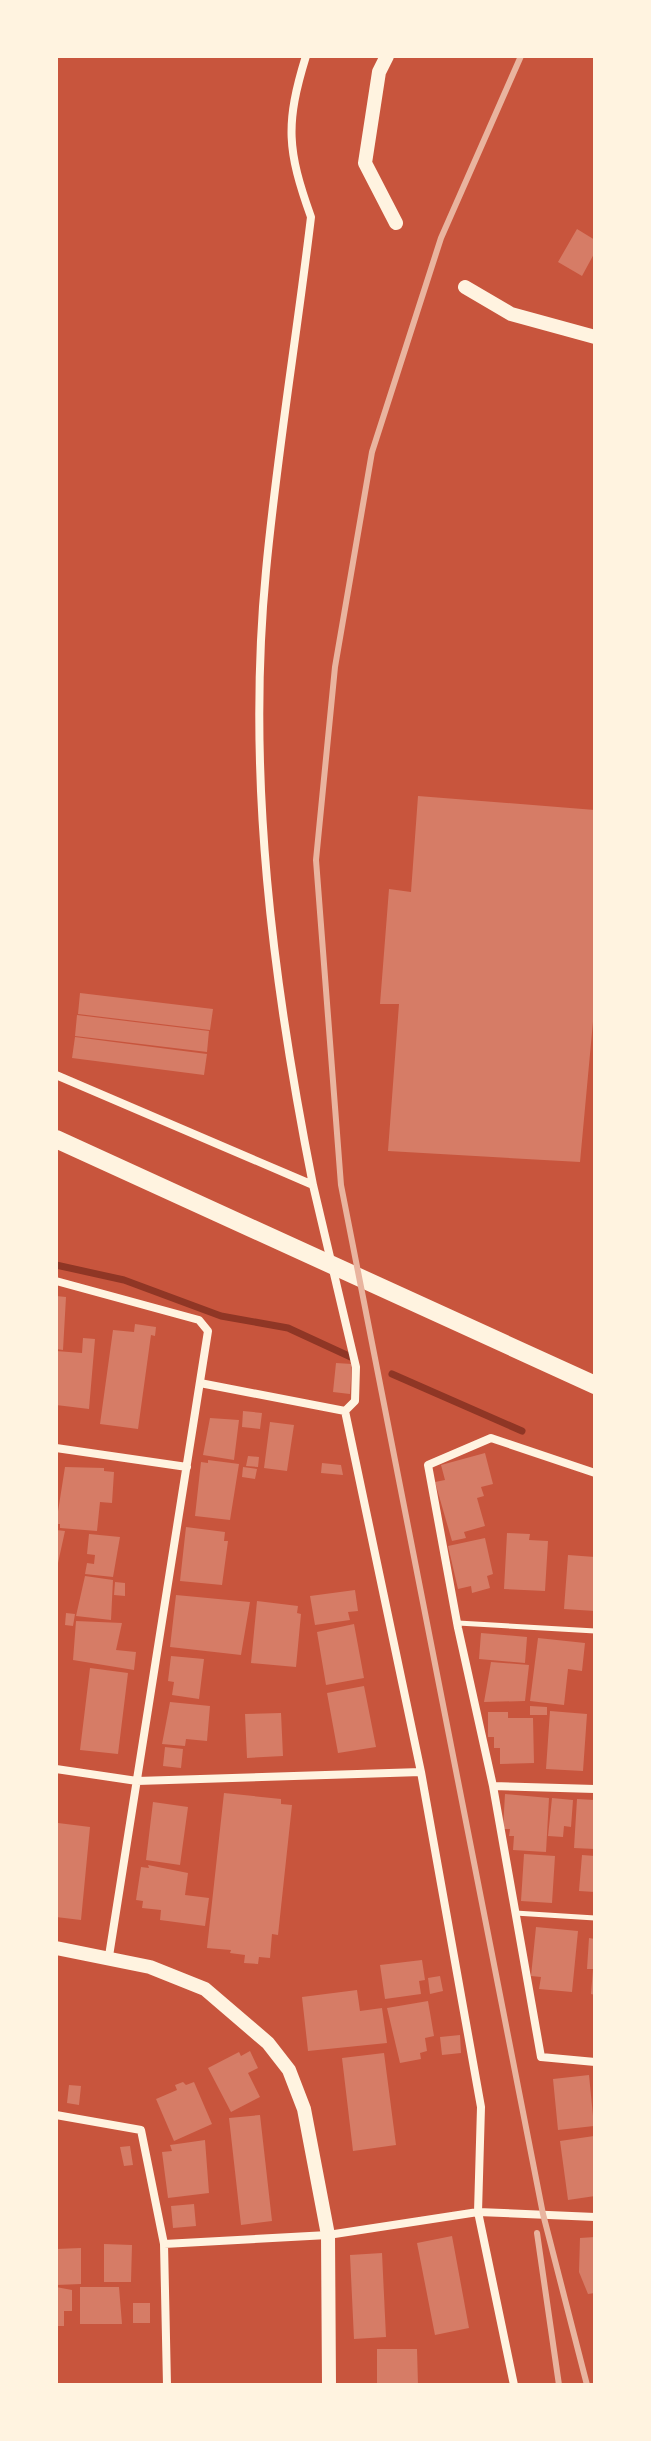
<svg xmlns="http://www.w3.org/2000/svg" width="651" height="2441" font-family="'PT Serif',serif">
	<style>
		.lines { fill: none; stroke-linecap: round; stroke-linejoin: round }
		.stream { stroke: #8f3625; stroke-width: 7 }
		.building { fill: #d67c66 }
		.service { stroke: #fff3e0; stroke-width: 5 }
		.minor { stroke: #fff3e0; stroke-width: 8 }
		.tertiary { stroke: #fff3e0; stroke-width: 14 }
		.secondary { stroke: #fff3e0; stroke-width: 14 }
		.trunk { stroke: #fff3e0; stroke-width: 18 }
		.rail { stroke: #e9b49f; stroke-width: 6 }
	</style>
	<rect width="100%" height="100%" fill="#c8553d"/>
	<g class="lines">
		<path class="stream" d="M56,1265L124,1280L221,1316L288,1328L353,1358
			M392,1374L522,1431"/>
	</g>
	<path class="building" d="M577,229L595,240V252L582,276L558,262Z
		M418,796L595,810V1000L580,1162L388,1151L399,1004H380L389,889L411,892Z
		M80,993L213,1009L210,1030L78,1014Z
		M77,1015L209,1031L207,1052L75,1036Z
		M75,1037L207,1054L204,1075L72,1058Z
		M56,1296L66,1297L63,1350L56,1349Z
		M135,1324L156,1327L155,1336L151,1335L138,1429L100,1424L113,1330L134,1332Z
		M83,1338L95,1339L89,1409L56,1405V1351L82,1353Z
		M336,1363L352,1364L350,1394L333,1392Z
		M243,1411L262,1413L260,1429L242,1427Z
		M210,1418L239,1420L234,1460L203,1455Z
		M270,1422L294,1425L287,1471L264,1468Z
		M485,1453L493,1484L481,1487L484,1496L477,1498L485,1526L464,1532L466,1538L452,1541L435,1482L445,1480L441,1465Z
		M248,1456L259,1457L258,1467L246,1466Z
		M208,1460L239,1464L230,1520L195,1516L201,1462L208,1463Z
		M322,1463L341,1465L343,1475L321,1473Z
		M65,1467L104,1468V1471L114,1472L112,1503L100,1502L97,1531L60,1528V1524H56Z
		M243,1467L257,1469L255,1479L242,1477Z
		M186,1527L225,1532L224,1541H228L222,1585L180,1581Z
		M56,1530L65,1531L58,1563H56Z
		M507,1533L530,1534L529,1540L548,1541L545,1591L504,1589Z
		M89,1534L120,1537L113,1577L85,1574L87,1563L94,1564L95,1555L87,1554Z
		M485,1538L493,1574L487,1576L490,1588L472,1593L471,1586L458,1589L448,1546Z
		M568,1555L595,1557V1611L564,1609Z
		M85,1576L113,1580L111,1620L76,1616Z
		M115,1582L125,1583V1596L114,1595Z
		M355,1590L358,1611L348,1612L350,1620L315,1625L310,1596Z
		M176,1595L250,1602L241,1655L170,1647Z
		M257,1601L298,1606L297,1613L301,1614L296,1667L251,1663Z
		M66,1613L75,1614L73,1626L65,1625Z
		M76,1621L122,1623L116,1650L136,1652L134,1670L73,1660Z
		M354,1624L364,1678L326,1685L317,1632Z
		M481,1633L527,1637L525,1663L479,1659Z
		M538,1638L585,1643L582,1671L568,1669L564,1705L530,1701Z
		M171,1656L204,1659L199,1699L172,1695L174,1682L168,1681Z
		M491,1662L529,1665L525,1701L484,1702Z
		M90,1668L128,1673L118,1754L80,1750Z
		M364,1686L376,1747L338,1753L327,1693Z
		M170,1702L210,1706L207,1741L186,1739L185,1746L162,1744Z
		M530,1706L547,1707V1715H530Z
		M550,1711L587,1714L583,1771L546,1769Z
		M488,1712H508V1718H533L534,1763L500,1764V1748H494V1737H488Z
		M281,1713L283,1756L247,1758L245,1714Z
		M165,1747L183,1749L181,1768L163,1766Z
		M224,1793L281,1799V1804L292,1805L278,1935L272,1934L270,1958L259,1957L258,1964L244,1963L245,1955L230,1953L231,1950L207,1948Z
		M505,1794L549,1798L546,1852L513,1850L514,1836H509L510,1829H503Z
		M552,1798L573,1800L571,1827L564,1826L563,1837L548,1836Z
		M577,1799L595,1800V1849L574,1848Z
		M153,1802L188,1807L180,1865L146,1860Z
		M58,1823L90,1827L81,1920L56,1917Z
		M524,1854L555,1856L552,1903L521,1901Z
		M582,1855L595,1856V1892L579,1891Z
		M148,1865L188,1873L185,1895L209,1898L205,1926L160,1920L161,1910L142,1908L143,1901L136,1900L141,1867L149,1868Z
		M536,1927L578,1931L572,1992L539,1989L541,1977L531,1976Z
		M589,1938L595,1939V1995L591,1994L593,1969H587Z
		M422,1960L425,1980L419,1981L421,1994L385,1999L380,1965Z
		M440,1976L443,1991L430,1994L428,1978Z
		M357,1990L360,2011L382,2008L387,2043L308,2051L302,1997Z
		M428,2001L434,2036L425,2038L427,2051L420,2053L421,2059L400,2063L387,2008Z
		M460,2035L461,2053L442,2055L440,2037Z
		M250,2051L258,2068L248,2073L260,2097L231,2112L208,2068L239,2052L241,2056Z
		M384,2053L396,2145L353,2151L342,2058Z
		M589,2075L594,2126L558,2130L553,2079Z
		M183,2082L186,2085L194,2082L212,2124L174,2141L156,2099L177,2090L175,2085Z
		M69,2085L81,2086L79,2105L67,2103Z
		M260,2115L272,2221L241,2225L229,2118Z
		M594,2136L595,2196L568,2200L560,2141Z
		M205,2140L209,2193L168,2198L162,2152L172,2151L170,2145Z
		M130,2146L133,2165L124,2166L120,2147Z
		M194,2204L196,2226L173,2228L171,2206Z
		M452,2236L469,2328L435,2335L417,2243Z
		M595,2237V2293L588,2294L579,2272L580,2238Z
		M104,2244L132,2245L131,2282H104Z
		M81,2248V2284L56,2285V2249Z
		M382,2253L386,2337L354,2339L350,2255Z
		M56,2287L72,2290V2311H64V2326H56Z
		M80,2287H119L122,2324H80Z
		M133,2303H150V2323H133Z
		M377,2349H417L418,2385H377Z"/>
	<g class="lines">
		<path class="service" d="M458,1623L595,1631
			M515,1913L595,1918"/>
		<path class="minor" d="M306,56C285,124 287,150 311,217C297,335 277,453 266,571C246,776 273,984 313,1185
			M56,1075L313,1185L356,1367L355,1401L345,1411
			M56,1281L199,1320L208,1331L109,1956
			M200,1383L345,1411
			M345,1411L421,1772L481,2107L478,2212L514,2385
			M56,1448L187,1467
			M595,1473L491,1438L428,1465L458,1628L493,1786L541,2057L595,2062
			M56,1769L137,1781L421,1772
			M493,1786L595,1789
			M56,2115L141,2130L164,2244L167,2385
			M164,2244L328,2235L478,2212L595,2217"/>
		<path class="tertiary" d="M56,1948L150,1967L205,1989L268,2043L289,2070L304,2109L328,2235L329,2385"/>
		<path class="secondary" d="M387,56L379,72L365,163L396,223
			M465,287L511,314L595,337"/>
		<path class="trunk" d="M56,1139L595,1385"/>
		<path class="rail" d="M521,56L441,238L372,452L335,667L316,860L341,1185L543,2214L587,2385
			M537,2233L559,2385"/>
	</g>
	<rect width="651" height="2441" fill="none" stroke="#fff3e0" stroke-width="116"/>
</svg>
